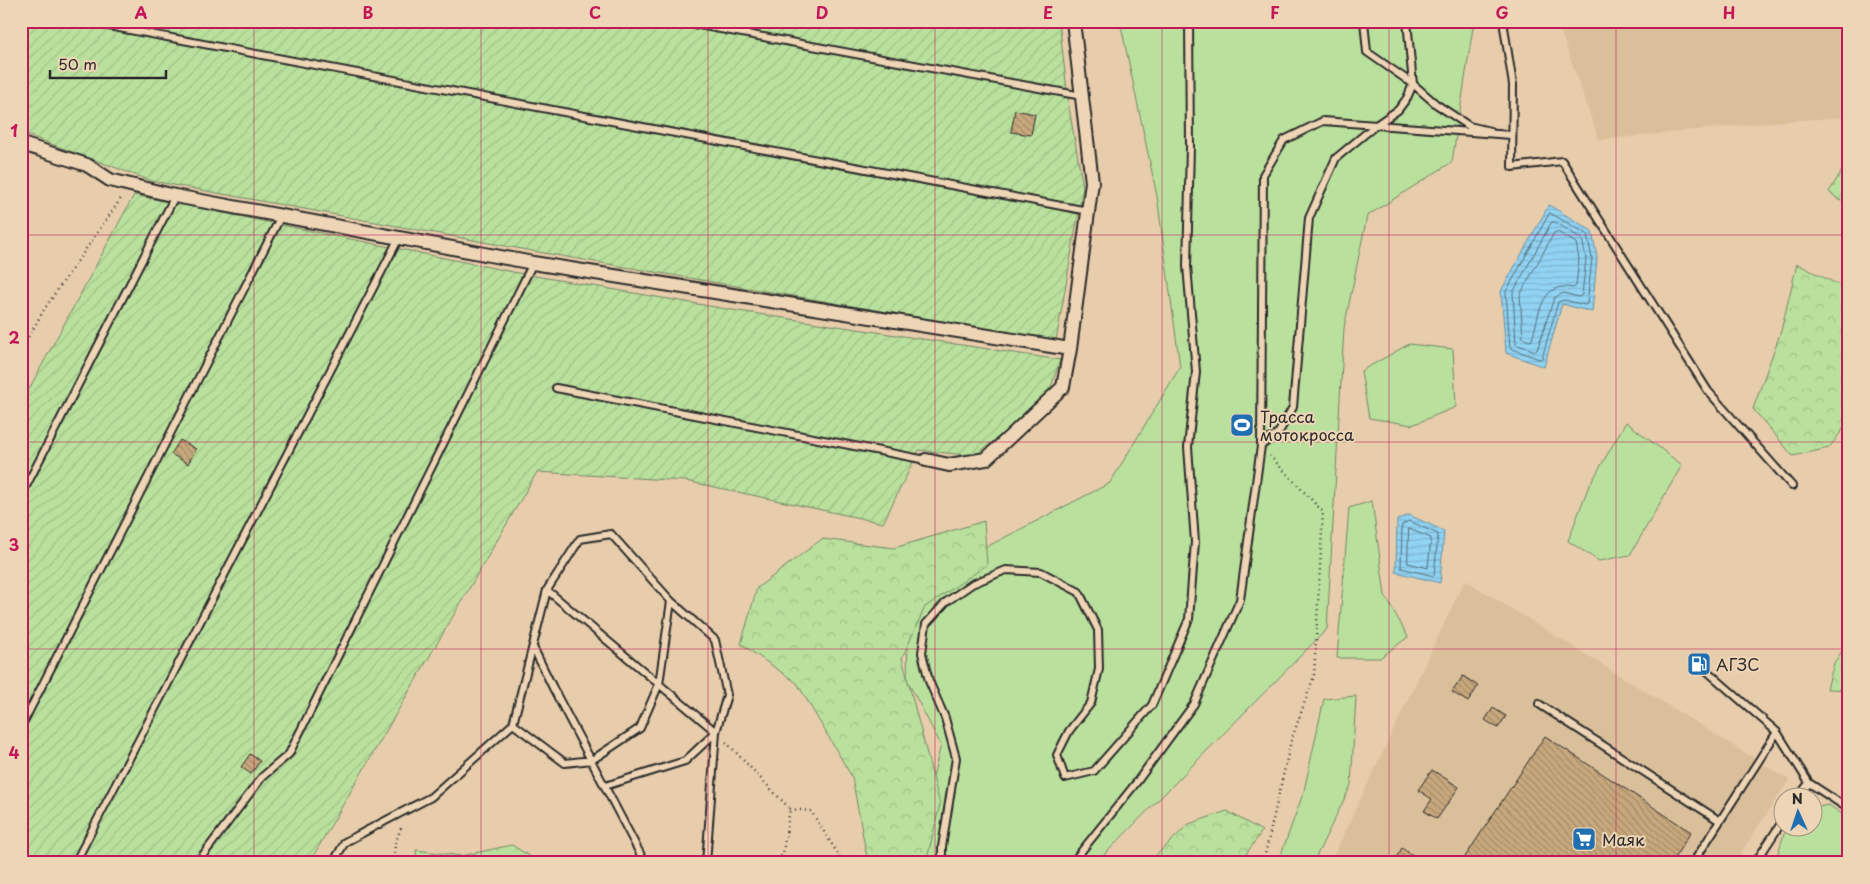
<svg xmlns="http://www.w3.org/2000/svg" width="1870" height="884" font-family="'Playpen Sans',sans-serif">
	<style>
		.built { fill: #dabf9b }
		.green { fill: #b9e19d; stroke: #728664 }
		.forest { fill: url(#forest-crowns); stroke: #728664 }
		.garden { fill: url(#garden-furrows); stroke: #728664 }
		.water { fill: url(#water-rules); stroke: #6890a3 }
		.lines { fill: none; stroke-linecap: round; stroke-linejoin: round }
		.shore { stroke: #546e7b; stroke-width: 1 }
		.building { fill: url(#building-back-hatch); stroke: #2b2b2b }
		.lane-casing { stroke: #2b2b2b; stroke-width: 10 }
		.street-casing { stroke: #2b2b2b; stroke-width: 16 }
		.path { stroke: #2b2b2b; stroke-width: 2.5; stroke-dasharray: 1 4; stroke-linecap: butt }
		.lane { stroke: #eed5b6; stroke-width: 6 }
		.street { stroke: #eed5b6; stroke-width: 12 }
		.grid { fill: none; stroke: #c2185b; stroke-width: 1; stroke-opacity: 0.55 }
		.labels { text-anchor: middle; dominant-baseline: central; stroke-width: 4; stroke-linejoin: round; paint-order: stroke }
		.poi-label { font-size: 16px; fill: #2b2b2b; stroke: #eed5b6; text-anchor: start }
		.neatline { fill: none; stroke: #c2185b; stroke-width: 2 }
		.grid-label { font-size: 16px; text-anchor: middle; font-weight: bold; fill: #c2185b }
	</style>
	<defs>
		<pattern id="forest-crowns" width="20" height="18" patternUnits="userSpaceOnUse" patternTransform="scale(1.25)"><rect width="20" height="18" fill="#b9e19d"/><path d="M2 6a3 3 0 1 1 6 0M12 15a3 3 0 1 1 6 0" fill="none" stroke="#9fc187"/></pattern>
		<pattern id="garden-furrows" width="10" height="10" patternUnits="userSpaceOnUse" patternTransform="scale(1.25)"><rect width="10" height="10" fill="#b9e19d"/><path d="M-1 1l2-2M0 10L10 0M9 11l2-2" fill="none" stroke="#9fc187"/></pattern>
		<pattern id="water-rules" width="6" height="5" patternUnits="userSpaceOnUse" patternTransform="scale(1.25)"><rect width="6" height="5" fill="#91d3f3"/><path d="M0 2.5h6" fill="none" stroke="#7db5d0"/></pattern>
		<pattern id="building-back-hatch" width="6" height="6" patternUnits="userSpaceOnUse" patternTransform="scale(1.25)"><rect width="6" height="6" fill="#c8a97d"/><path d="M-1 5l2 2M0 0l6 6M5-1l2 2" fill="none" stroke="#a38a67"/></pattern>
	</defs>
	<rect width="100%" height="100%" fill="#e7cdab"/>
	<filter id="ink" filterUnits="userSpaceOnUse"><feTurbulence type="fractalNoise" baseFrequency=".02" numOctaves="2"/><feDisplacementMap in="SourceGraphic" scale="10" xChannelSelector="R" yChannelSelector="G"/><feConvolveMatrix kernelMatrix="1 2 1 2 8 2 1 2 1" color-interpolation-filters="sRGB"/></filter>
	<g filter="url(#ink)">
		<path class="built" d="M1557,21H1849V117L1774,122L1599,140Z
			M1465,580L1789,780L1734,863H1330Z"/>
		<path class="green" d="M1120,21H1474L1452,162L1367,216L1344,328L1327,629L1096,863H911L941,745L907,680L909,587L1110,483L1180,367L1157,196Z
			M1409,344L1453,349L1456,407L1412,425L1369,418L1361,371Z
			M1626,422L1682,465L1630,555L1599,561L1568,541L1588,488Z
			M1372,501L1385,595L1408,637L1380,658H1337L1349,508Z
			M1356,696L1351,785L1313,863H1278L1304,791L1324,699Z
			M1829,805L1849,819V850L1841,863H1775L1784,834L1790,827L1812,826L1813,808Z"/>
		<path class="forest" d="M1849,159V207L1829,192Z
			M1797,264L1845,288L1849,280V421L1829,448L1793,456L1753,409L1781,331Z
			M984,521L987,565L925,607L902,658L940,804L926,863H868L852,777L797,683L741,644L757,588L822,539L894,548Z
			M1849,641V690L1827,689L1834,663Z
			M1227,811L1262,831L1240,863H1142L1152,859L1189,824Z
			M512,845L540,863H417L416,850L461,856Z"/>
		<path class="garden" d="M21,21H1059L1069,108L1083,187L1056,341L538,252L152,181L21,133Z
			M134,195L518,273L732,310L1060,360L1048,396L975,456L919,450L883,523L686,481L537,472L309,863H21V404Z"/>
		<path class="water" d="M1549,205L1592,231L1597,258L1592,312L1562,304L1544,367L1506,353L1501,291Z
			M1409,515L1444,531L1440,583L1396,572L1397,520Z"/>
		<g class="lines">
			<path class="shore" d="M1550,213L1587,234L1592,258L1587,304L1585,305L1564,300L1558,302L1542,358L1539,359L1510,348L1506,292Z
				M1552,222H1555L1582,239L1586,259L1582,295L1579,297L1563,293L1554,298L1537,350L1535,351L1516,344L1513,293Z
				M1558,232L1576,243L1579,259L1576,286L1573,288C1540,280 1539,317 1532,340L1529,341L1523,338L1520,295L1554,233Z
				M1409,521L1438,534L1434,576L1401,568L1402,525Z
				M1409,529L1431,538L1428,568L1408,563Z"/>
		</g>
		<path class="building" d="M1015,110L1035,114L1031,135L1011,132Z
			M180,440L196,449L188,464L171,454Z
			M1463,676L1478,686L1468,702L1452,692Z
			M1493,708L1506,716L1498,728L1485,720Z
			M1545,736L1691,832L1671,863H1461Z
			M250,754L260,761L251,774L241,767Z
			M1432,770L1459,787L1437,819L1424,811L1432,799L1418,790Z
			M1402,848L1425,863H1393Z"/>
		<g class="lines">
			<g class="lane-casing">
				<path id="lane" d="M82,21L1088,211
					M677,21L1082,96
					M1407,21L1413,84L1436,104L1469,126L1490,131
					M1503,21L1513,85L1512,167L1562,161L1708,391L1792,486
					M556,388L926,460
					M1261,446L1279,432L1293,407L1309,218L1336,158L1376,125L1398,110L1407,98L1413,84L1367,52L1364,21
					M21,496L175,196
					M533,647L553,688L645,863
					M1699,664L1777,732L1809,783
					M1539,704L1720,821
					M513,724L565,763L592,760L640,728L659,684L671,601L611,534L580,539L547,590L716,732L706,863
					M21,727L281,216
					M605,786L685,761L716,732L727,695L715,640L671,601
					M1799,796L1809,783L1849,809
					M75,863L399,238
					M197,863L262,777L289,754L533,263
					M333,863L345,842L431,797L513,724L547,590
					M942,863V847L956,758L945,718L929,681L922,653L926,624L946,602L972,584L1006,570L1041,572L1079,592L1098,630L1099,669L1091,703L1069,731L1057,755L1065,778L1094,771L1152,705L1189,619L1195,542L1188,447L1196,372L1187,266L1190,147L1189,21
					M1072,863L1136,783L1194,704L1240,600L1261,446L1263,175L1284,140L1323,121L1511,135
					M1693,863L1777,732
					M1755,863L1782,822"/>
			</g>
			<g class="street-casing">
				<path id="street" d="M22,144L87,165L110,180L175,196L533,263L1070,349L1092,182L1073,21
					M926,460L949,465L986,459L1063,387L1070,349"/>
			</g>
			<path class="path" d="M21,350L45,308L122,197
				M726,742L790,809L783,852L778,863
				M790,809L811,811L841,859L842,863
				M394,863L395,844L402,825
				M1263,863L1291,741L1314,676L1323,512L1270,456"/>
			<use href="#lane" class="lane"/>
			<use href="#street" class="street"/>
		</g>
	</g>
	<path class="grid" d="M254,21V863M481,21V863M708,21V863M935,21V863M1162,21V863M1389,21V863M1616,21V863M21,235H1849M21,442H1849M21,649H1849"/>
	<defs>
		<g id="stadium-square" transform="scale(1.25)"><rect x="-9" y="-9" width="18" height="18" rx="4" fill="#1f6fb2" stroke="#eed5b6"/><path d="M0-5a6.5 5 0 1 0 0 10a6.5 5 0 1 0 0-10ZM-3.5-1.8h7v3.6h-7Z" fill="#fff"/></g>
		<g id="fuel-square" transform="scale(1.25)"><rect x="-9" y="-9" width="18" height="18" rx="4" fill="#1f6fb2" stroke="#eed5b6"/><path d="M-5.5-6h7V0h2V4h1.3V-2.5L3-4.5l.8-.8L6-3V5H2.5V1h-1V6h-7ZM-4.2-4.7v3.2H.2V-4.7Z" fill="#fff"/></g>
		<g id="supermarket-square" transform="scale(1.25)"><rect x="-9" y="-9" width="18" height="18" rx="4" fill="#1f6fb2" stroke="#eed5b6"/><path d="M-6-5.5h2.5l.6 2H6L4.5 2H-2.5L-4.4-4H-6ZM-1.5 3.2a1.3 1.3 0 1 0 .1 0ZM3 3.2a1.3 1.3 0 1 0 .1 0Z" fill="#fff"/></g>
	</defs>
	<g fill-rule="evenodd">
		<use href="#stadium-square" x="1242" y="425"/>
		<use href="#fuel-square" x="1699" y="664"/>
		<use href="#supermarket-square" x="1584" y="839"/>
	</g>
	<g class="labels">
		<g class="poi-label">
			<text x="1260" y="416">Трасса<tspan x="1260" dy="18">мотокросса</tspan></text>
			<text x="1716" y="664">АГЗС</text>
			<text x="1602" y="839">Маяк</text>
		</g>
	</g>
	<rect width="1870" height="884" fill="none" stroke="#eed5b6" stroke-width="55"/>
	<g transform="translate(1798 812) rotate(357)"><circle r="24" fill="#eed5b6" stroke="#a0917e"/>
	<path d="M0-4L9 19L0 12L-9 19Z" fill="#1f6fb2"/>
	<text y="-8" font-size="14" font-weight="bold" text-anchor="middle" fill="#2b2b2b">N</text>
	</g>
	<path d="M50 70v8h116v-8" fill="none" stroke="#2b2b2b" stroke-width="2.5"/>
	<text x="58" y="70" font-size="15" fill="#2b2b2b" stroke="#eed5b6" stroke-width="4" paint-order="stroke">50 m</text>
	<rect x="28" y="28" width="1814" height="828" class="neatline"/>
	<g class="grid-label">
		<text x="141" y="19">A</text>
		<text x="368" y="19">B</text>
		<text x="595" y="19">C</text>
		<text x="822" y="19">D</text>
		<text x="1048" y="19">E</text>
		<text x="1275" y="19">F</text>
		<text x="1502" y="19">G</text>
		<text x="1729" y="19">H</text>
		<text x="14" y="137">1</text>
		<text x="14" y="344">2</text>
		<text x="14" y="551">3</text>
		<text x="14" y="759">4</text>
	</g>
</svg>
